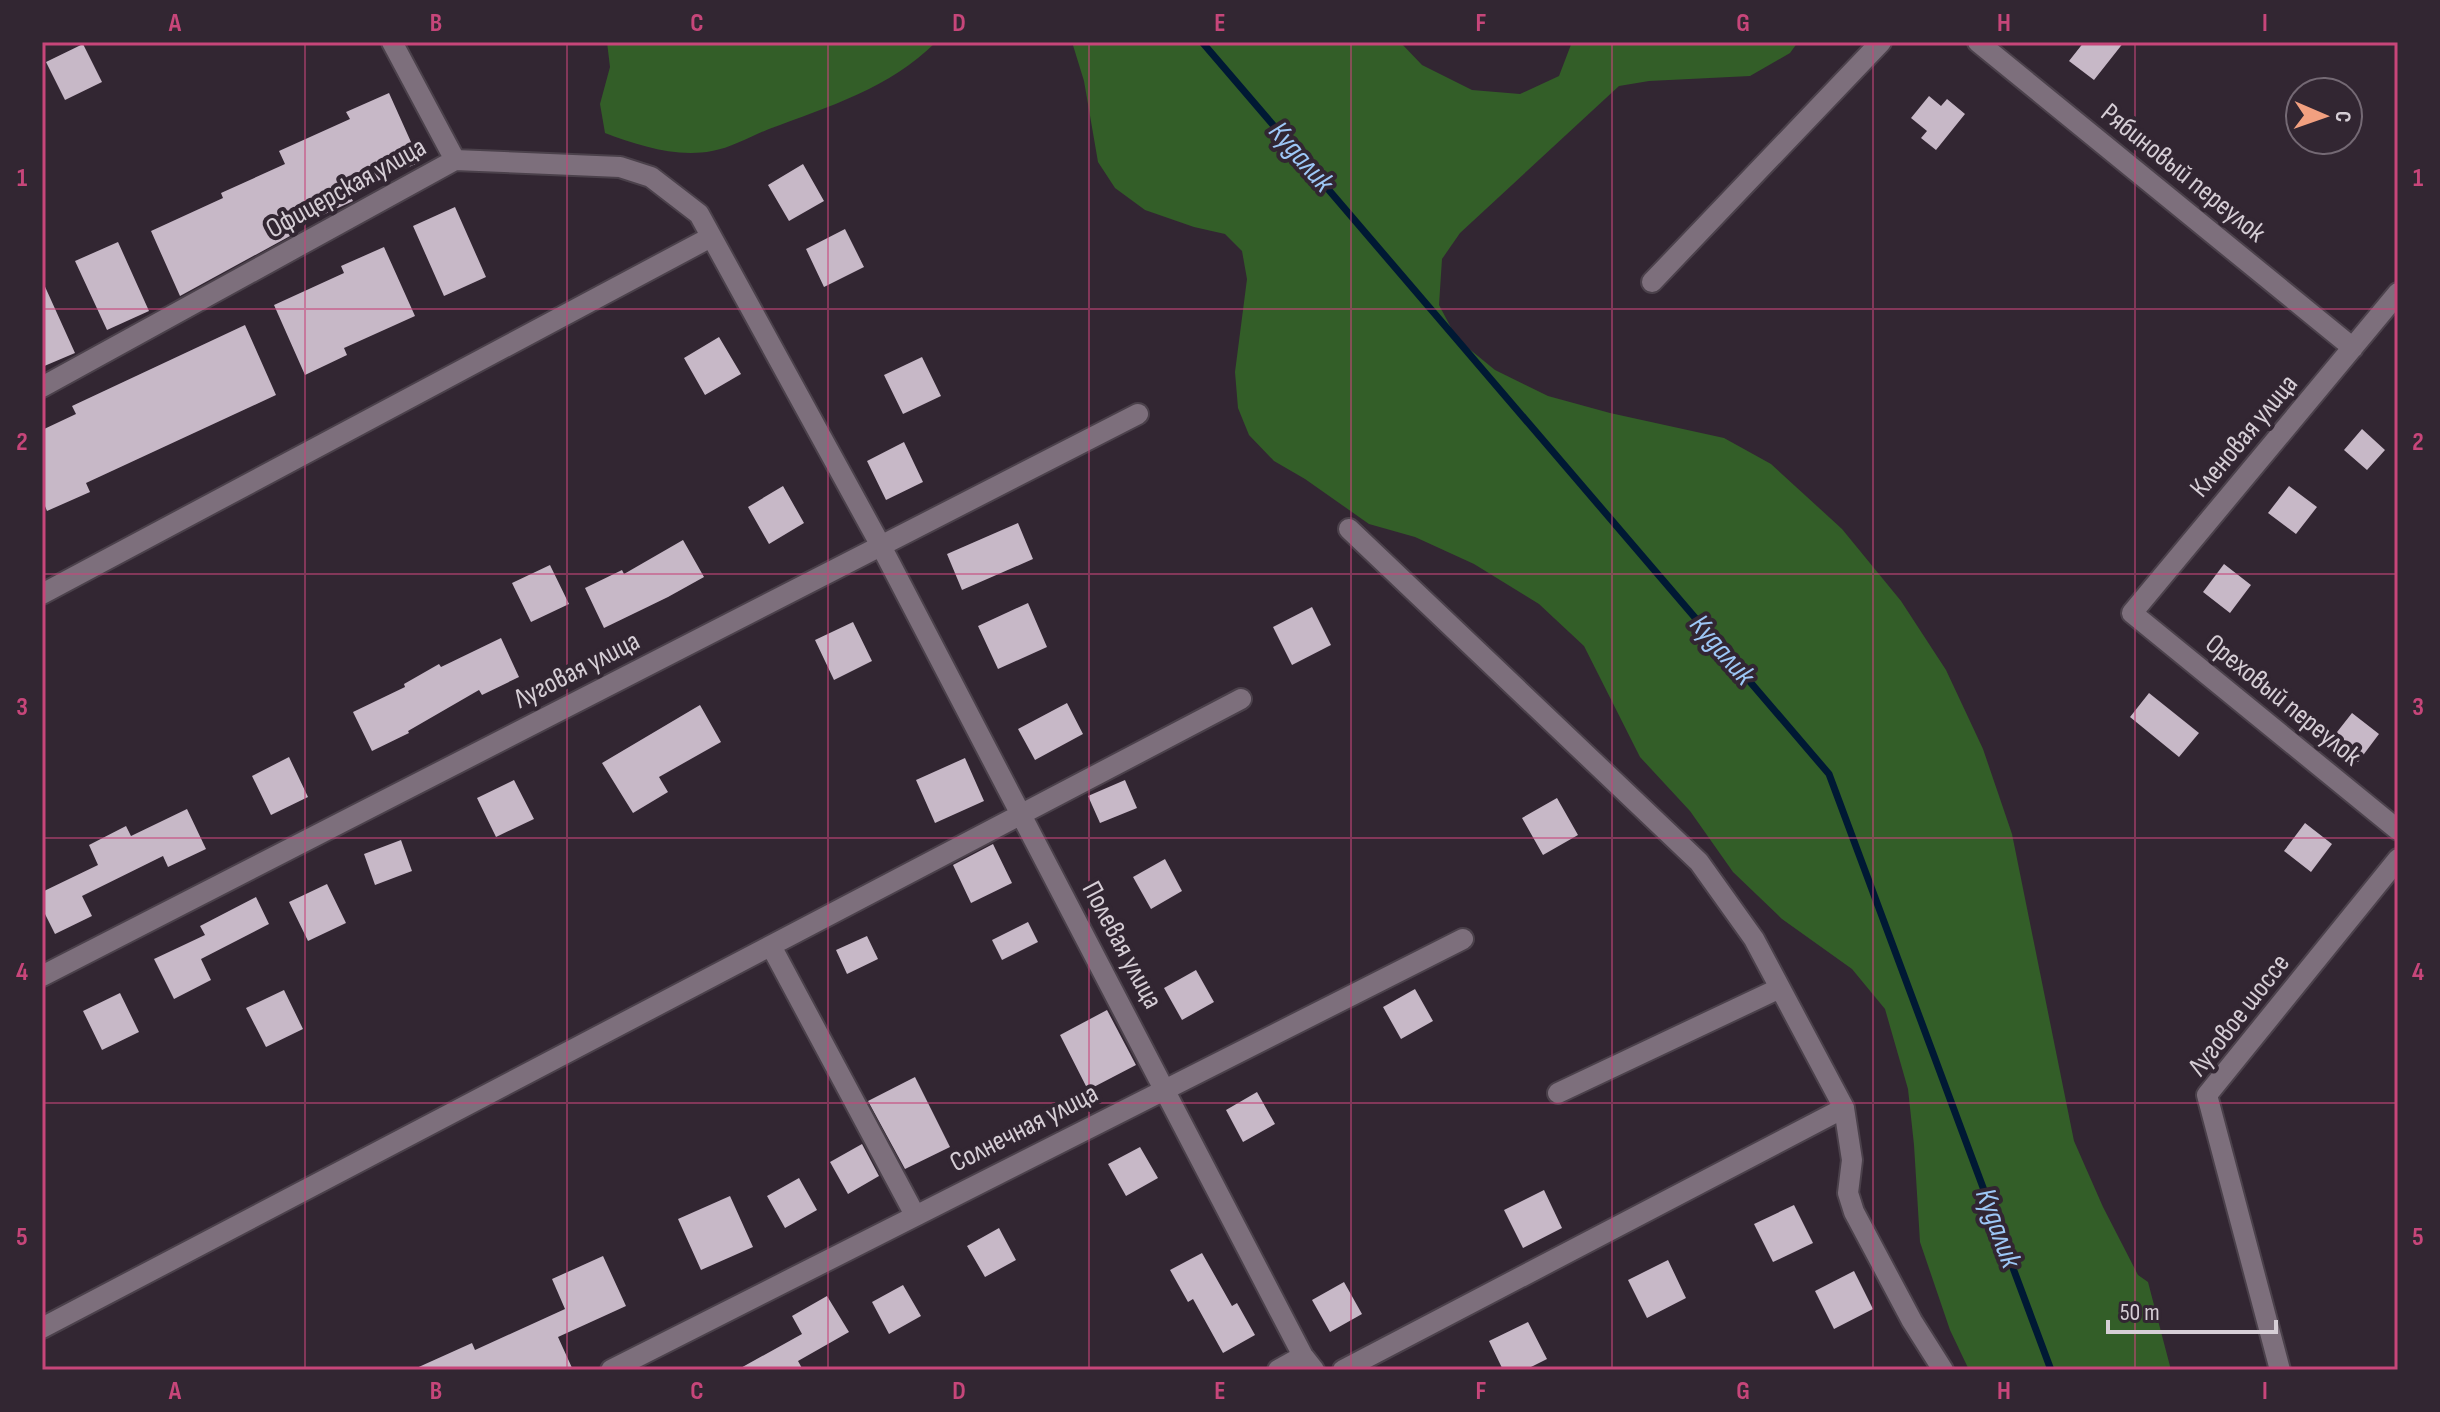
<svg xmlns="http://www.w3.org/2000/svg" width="2440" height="1412" font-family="'Sofia Sans Condensed',sans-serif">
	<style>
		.green { fill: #335e28 }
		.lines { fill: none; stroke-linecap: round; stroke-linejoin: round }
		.stream { stroke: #001934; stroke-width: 7 }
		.building { fill: #c7b8c7 }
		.minor-casing { stroke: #4b414b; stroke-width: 24 }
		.minor { stroke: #7d6f7c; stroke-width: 20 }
		.grid { fill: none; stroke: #c7467a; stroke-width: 2; stroke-opacity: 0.55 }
		.labels { text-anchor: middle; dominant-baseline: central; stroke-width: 8; stroke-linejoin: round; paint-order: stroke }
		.street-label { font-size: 28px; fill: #d6ced6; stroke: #322632 }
		.water-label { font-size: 30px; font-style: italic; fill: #9dc7f6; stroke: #322632 }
		.neatline { fill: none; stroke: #c7467a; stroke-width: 3 }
		.grid-label { font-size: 26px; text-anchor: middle; font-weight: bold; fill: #c7467a }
	</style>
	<rect width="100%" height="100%" fill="#322632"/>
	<path class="green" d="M607,42H936C890,88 828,107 769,129C751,136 731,148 712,151C676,158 637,145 605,133L600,104L610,67Z
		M1072,42H1400L1422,65L1472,90L1520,94L1559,76L1572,42H1798L1790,53L1750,76L1649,81L1619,86L1460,233L1442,259L1439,305L1457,339L1495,370L1548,396L1610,413L1724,438L1771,464L1842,529L1901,601L1946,670L1983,749L2012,834L2074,1141L2103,1207L2138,1275L2148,1282L2171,1370H1969L1950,1330L1920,1242L1914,1145L1908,1089L1885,1009L1852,969L1782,919L1733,872L1690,811L1640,757L1584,646L1539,604L1474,564L1415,537L1369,524L1305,479L1274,461L1249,435L1238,408L1235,372L1247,279L1242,251L1225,234L1194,227L1145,210L1115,188L1098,162L1084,81Z"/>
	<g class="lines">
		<path class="stream" d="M1202,42L1829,774L2051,1370"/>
	</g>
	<path class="building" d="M2084,42H2124L2094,80L2069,61Z
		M83,44L102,82L65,100L46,62Z
		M389,93L420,162L349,194L353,201L288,231L290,236L180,296L151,231L223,198L221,193L285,164L279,151L350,119L346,112Z
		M1929,96L1941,106L1947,99L1965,114L1936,150L1921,138L1927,131L1911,118Z
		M803,164L824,201L789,221L768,185Z
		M455,207L486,277L444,296L413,226Z
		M845,229L864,267L824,287L806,249Z
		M118,242L149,311L107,330L75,261Z
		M384,247L415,316L344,348L347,355L305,375L274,305L344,273L341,266Z
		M42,280L75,353L42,367Z
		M245,325L276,395L86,483L90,492L47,511L42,499V430L76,414L72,406Z
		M719,337L741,374L705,395L684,358Z
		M922,357L941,396L903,414L884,375Z
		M2362,429L2385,450L2367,470L2344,450Z
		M904,442L923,482L886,500L867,461Z
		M783,486L804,523L769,544L748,507Z
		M2289,486L2317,507L2296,534L2268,513Z
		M1018,523L1033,559L962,590L947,554Z
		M683,540L704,577L668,597L604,628L585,588L622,570L624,574Z
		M2224,564L2251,585L2230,613L2203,592Z
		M550,565L569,604L531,622L512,583Z
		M1028,603L1047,647L998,669L978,626Z
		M1312,607L1331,645L1292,665L1273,627Z
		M853,622L872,661L834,680L815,640Z
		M501,638L519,677L482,695L479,690L408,731L409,733L372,751L353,712L405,687L404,684L439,664L441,667Z
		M2149,693L2199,733L2179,757L2130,717Z
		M1067,703L1083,734L1035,760L1018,729Z
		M700,705L721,742L659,777L668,792L633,813L602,763Z
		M2352,713L2379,734L2358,762L2330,741Z
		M289,757L308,797L271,815L252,776Z
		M965,758L984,801L935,823L916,780Z
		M514,780L534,819L496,837L477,798Z
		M1125,780L1137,808L1100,823L1088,796Z
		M1557,798L1578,835L1543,855L1522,818Z
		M187,809L206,849L168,867L163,856L82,896L92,916L55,934L42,908V892L98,865L89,845L126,826L131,836Z
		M2305,823L2332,844L2311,872L2284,851Z
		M401,840L412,871L375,885L364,854Z
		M993,844L1012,883L971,903L953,865Z
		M1165,859L1182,891L1151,909L1133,877Z
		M327,884L346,923L308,941L289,902Z
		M256,897L269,924L201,959L211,980L174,999L154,959L205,935L200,926Z
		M1028,922L1038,942L1002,960L992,940Z
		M867,936L878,959L847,974L836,950Z
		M1196,970L1214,1002L1182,1020L1164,988Z
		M1415,989L1433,1021L1401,1039L1383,1007Z
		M284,990L303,1029L266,1047L246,1008Z
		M120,993L139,1032L102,1050L83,1011Z
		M1107,1010L1136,1065L1088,1090L1060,1035Z
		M915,1077L950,1147L905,1169L868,1101Z
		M1257,1092L1275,1124L1243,1142L1226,1110Z
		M862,1144L879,1176L848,1194L830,1162Z
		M1140,1147L1158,1178L1126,1196L1108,1164Z
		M799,1178L817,1210L785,1228L767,1196Z
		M1544,1190L1562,1228L1523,1248L1504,1210Z
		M730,1196L753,1247L701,1270L678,1219Z
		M1794,1205L1813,1243L1773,1262L1754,1224Z
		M999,1228L1016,1260L985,1277L967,1246Z
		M1202,1253L1232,1306L1237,1303L1255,1335L1223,1353L1193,1299L1188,1302L1170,1270Z
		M603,1256L626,1306L558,1337L573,1370H412L472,1343L475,1350L565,1309L552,1279Z
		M1668,1260L1686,1298L1647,1318L1628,1280Z
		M1854,1271L1873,1309L1834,1329L1815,1291Z
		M1344,1282L1362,1314L1330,1332L1312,1300Z
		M903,1285L921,1316L889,1334L872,1302Z
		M827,1296L849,1332L798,1361L803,1370H737L802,1334L792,1316Z
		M1528,1322L1547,1359L1525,1370H1503L1489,1341Z"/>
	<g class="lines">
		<g class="minor-casing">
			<path id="minor" d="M392,42L455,160
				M1978,42L2353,348
				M1652,282L1881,42
				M2398,293L2132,613L2398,830
				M42,387L455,160L620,167L651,177L699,214L881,546L1303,1356L1314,1370
				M1349,529L1699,862L1754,939L1844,1108L1852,1160L1848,1193L1854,1212L1912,1321L1943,1370
				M42,594L711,237
				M771,946L915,1215
				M42,976L1138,414
				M1558,1093L1780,988
				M42,1328L1241,699
				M611,1370L1463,939
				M1278,1370L1303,1356
				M1343,1370L1844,1108
				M2280,1370L2207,1095L2398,859"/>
		</g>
		<use href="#minor" class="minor"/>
	</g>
	<path class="grid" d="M305,42V1370M567,42V1370M828,42V1370M1089,42V1370M1351,42V1370M1612,42V1370M1873,42V1370M2135,42V1370M42,309H2398M42,574H2398M42,838H2398M42,1103H2398"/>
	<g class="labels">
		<g class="street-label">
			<text transform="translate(2183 173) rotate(39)">Рябиновый переулок</text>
			<text transform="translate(346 188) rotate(-29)">Офицерская улица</text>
			<text transform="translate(2244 436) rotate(-50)">Кленовая улица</text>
			<text transform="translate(577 670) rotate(-27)">Луговая улица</text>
			<text transform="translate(2283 700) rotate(39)">Ореховый переулок</text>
			<text transform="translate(1122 945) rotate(62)">Полевая улица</text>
			<text transform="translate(2239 1015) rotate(-52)">Луговое шоссе</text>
			<text transform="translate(1024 1128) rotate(-27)">Солнечная улица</text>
		</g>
		<g class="water-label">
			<text transform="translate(1301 157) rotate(49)">Кудалик</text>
			<text transform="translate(1722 650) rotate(49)">Кудалик</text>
			<text transform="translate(1998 1228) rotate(70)">Кудалик</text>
		</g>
	</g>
	<rect width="2440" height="1412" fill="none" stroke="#322632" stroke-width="88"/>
	<g transform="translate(2324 116) rotate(92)"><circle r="38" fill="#322632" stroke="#746974" stroke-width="2"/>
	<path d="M0-6L14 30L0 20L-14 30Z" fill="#f2a080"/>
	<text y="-12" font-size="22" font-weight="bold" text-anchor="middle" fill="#d6ced6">С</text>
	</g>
	<path d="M2108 1320v12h168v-12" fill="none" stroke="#d6ced6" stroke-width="4"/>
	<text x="2120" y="1320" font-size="24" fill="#d6ced6" stroke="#322632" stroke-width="6" paint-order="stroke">50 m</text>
	<rect x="44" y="44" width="2352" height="1324" class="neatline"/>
	<g class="grid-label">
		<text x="175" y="31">A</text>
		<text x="436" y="31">B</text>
		<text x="697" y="31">C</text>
		<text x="959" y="31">D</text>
		<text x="1220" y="31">E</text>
		<text x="1481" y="31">F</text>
		<text x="1743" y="31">G</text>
		<text x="2004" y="31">H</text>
		<text x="2265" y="31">I</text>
		<text x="22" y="186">1</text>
		<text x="2418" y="186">1</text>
		<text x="22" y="450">2</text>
		<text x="2418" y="450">2</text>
		<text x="22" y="715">3</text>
		<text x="2418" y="715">3</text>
		<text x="22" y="980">4</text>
		<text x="2418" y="980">4</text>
		<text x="22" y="1245">5</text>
		<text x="2418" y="1245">5</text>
		<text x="175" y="1399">A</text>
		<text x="436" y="1399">B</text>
		<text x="697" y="1399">C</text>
		<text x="959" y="1399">D</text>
		<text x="1220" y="1399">E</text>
		<text x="1481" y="1399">F</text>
		<text x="1743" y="1399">G</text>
		<text x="2004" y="1399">H</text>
		<text x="2265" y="1399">I</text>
	</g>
</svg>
